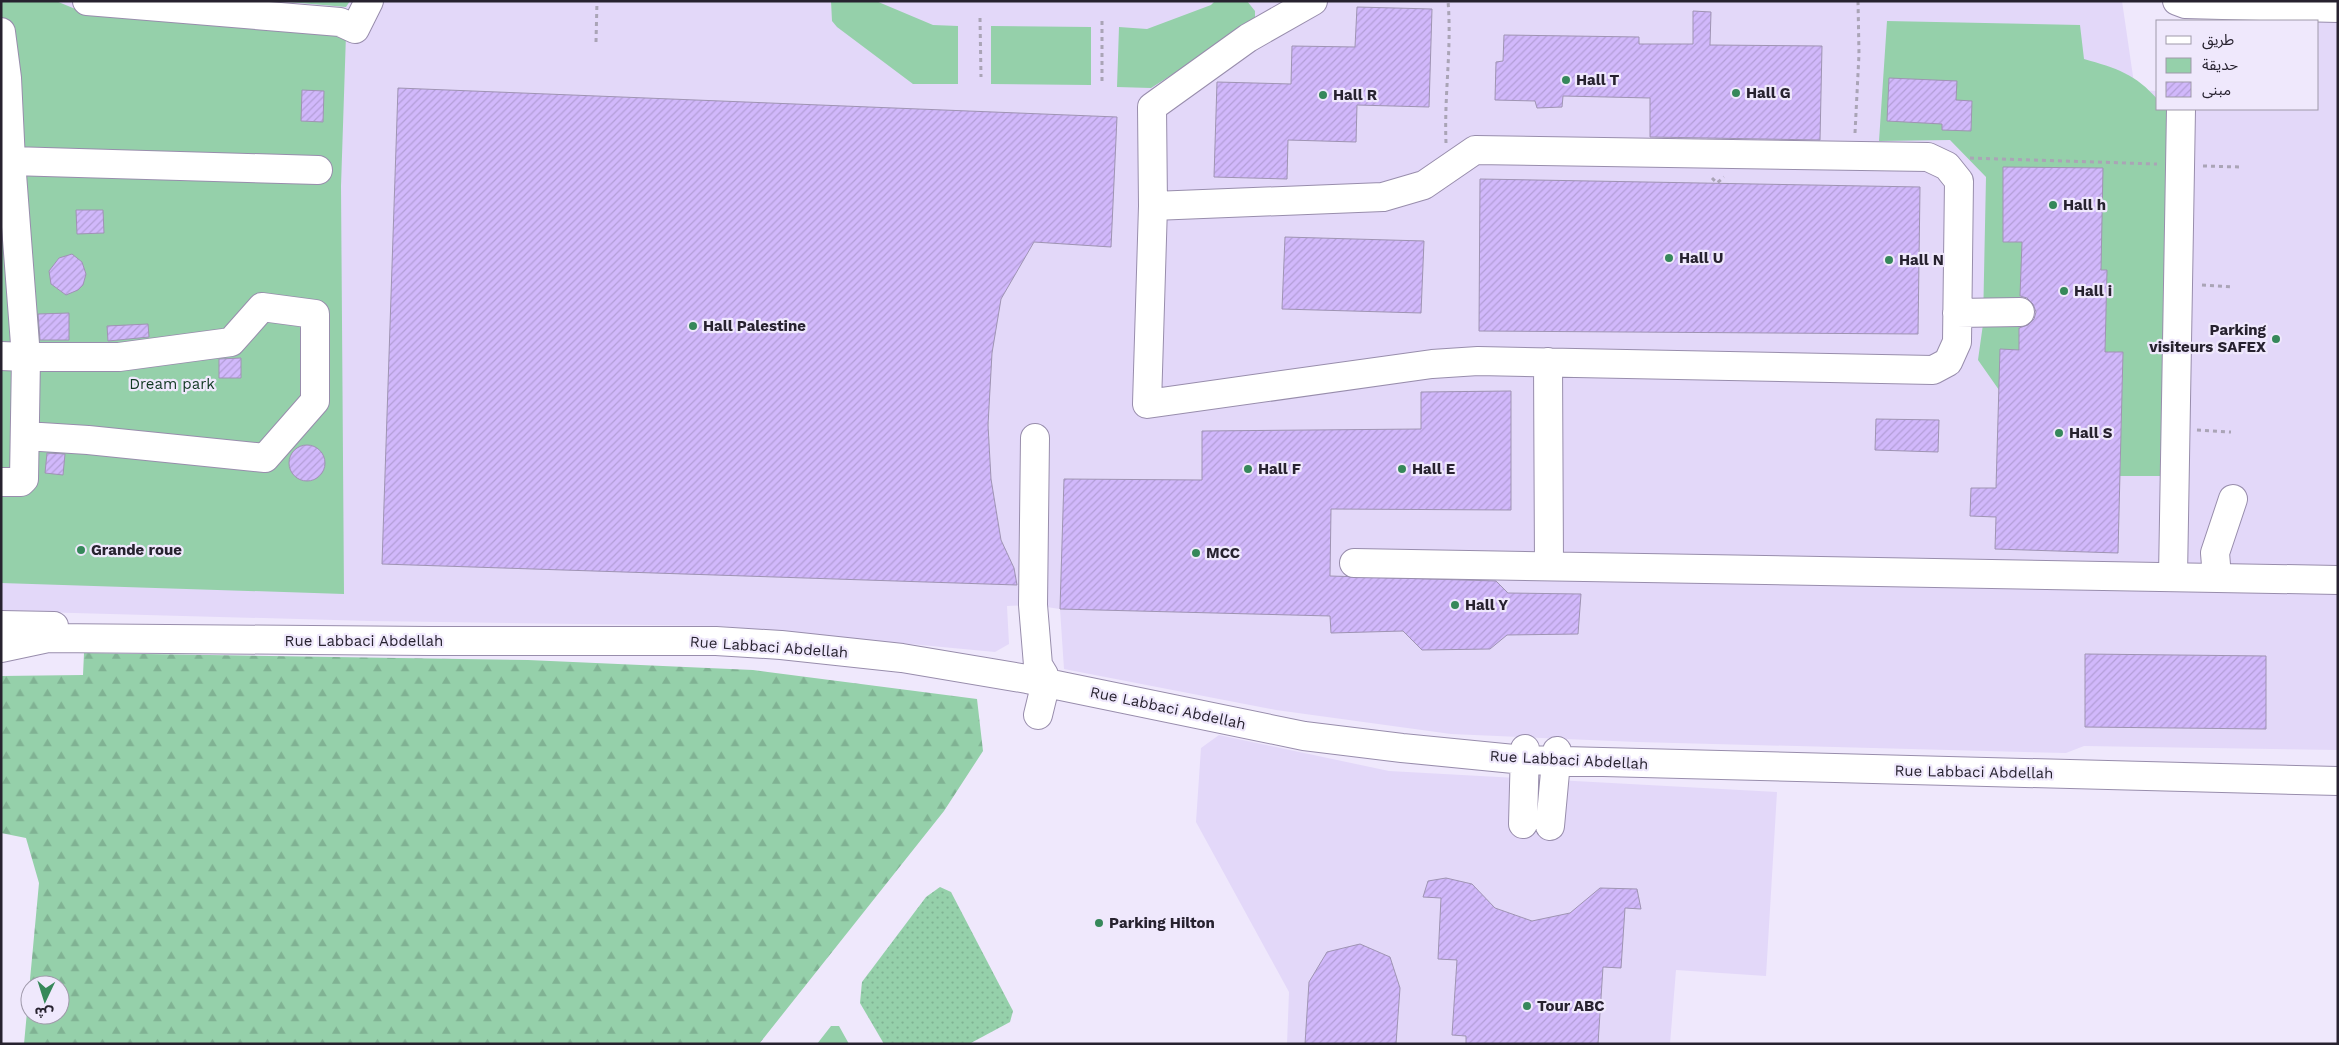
<svg xmlns="http://www.w3.org/2000/svg" width="2339" height="1045" font-family="'Work Sans','Noto Sans Arabic',sans-serif">
	<style>
		.built { fill: #e3d8f9 }
		.green { fill: #95d0aa }
		.forest { fill: url(#forest-firs); fill-rule: evenodd }
		.garden { fill: url(#garden-dots) }
		.building { fill: url(#building-hatch); stroke: #9f94b3 }
		.lines { fill: none; stroke-linecap: round; stroke-linejoin: round }
		.minor-casing { stroke: #988dac; stroke-width: 30 }
		.path { stroke: #aaa4b6; stroke-width: 3; stroke-dasharray: 4 4; stroke-linecap: butt }
		.minor { stroke: #fff; stroke-width: 28 }
		.poi-dot { fill: #36885a; stroke: #efe8fc; stroke-width: 2 }
		.labels { text-anchor: middle; dominant-baseline: central; stroke-width: 4.5; stroke-linejoin: round; paint-order: stroke }
		.poi-label { font-size: 15px; font-weight: bold; fill: #27222f; stroke: #efe8fc; text-anchor: start }
		.park-label { font-size: 15px; fill: #113822; stroke: #efe8fc }
		.street-label { font-size: 15px; fill: #27222f; stroke: #efe8fc }
	</style>
	<defs>
		<pattern id="forest-firs" width="22" height="20" patternUnits="userSpaceOnUse" patternTransform="scale(1.25)"><rect width="22" height="20" fill="#95d0aa"/><path d="M5 1l3.5 6h-7zM16 11l3.5 6h-7z" fill="#80b293"/></pattern>
		<pattern id="garden-dots" width="8" height="8" patternUnits="userSpaceOnUse" patternTransform="scale(1.25)"><rect width="8" height="8" fill="#95d0aa"/><path d="M2 2h.1M6 6h.1" fill="none" stroke="#80b293" stroke-width="1.8" stroke-linecap="round"/></pattern>
		<pattern id="building-hatch" width="6" height="6" patternUnits="userSpaceOnUse" patternTransform="scale(1.25)"><rect width="6" height="6" fill="#d1b8fb"/><path d="M-1 1l2-2M0 6l6-6M5 7l2-2" fill="none" stroke="#b39ed7"/></pattern>
	</defs>
	<rect width="100%" height="100%" fill="#efe8fc"/>
	<path class="built" d="M1,1H2122L2135,90L2158,91V109H2318V21H2236L2237,17L2338,19V750L2084,746L2066,753L1637,742L1451,734L1276,710L1064,669L1060,609L1033,605L1007,606L1009,644L995,652L721,626L370,621L1,611Z
		M1219,735L1389,771L1777,792L1766,976L1676,970L1670,1044H1287L1289,992L1196,822L1201,748Z"/>
	<path class="green" d="M1,1H56L85,13L346,34L341,186L344,594L1,583Z
		M277,1H350L346,7Z
		M831,1H876L933,25L958,26V84H913L837,27L832,21Z
		M1215,1H1247L1255,11V22L1151,88L1117,87L1119,27L1147,29L1211,5Z
		M1887,21L2080,25L2084,59C2116,68 2136,74 2158,100V109H2165L2171,115L2160,476H2120L2123,353L2105,352L2107,270L2021,268L2019,350L1999,390L1978,360L1983,324L1986,177L1950,140L1879,141Z
		M991,26L1091,27V85L991,84Z
		M831,1026H839L849,1044H817Z"/>
	<path class="forest" d="M84,653L528,660L753,670L977,699L983,751L944,811L759,1044H24L39,883L26,838L1,833V676L83,675ZM30,985H60V1015H30Z"/>
	<path class="garden" d="M940,887L951,892L1013,1011L1010,1022L969,1044H884L860,1003L862,982L926,897Z"/>
	<path class="building" d="M1357,7L1432,9L1429,107L1357,105L1356,142L1288,140L1287,179L1214,177L1217,82L1291,84L1292,46L1355,47Z
		M1693,11L1711,12L1710,45L1822,46L1820,140L1650,137V98L1563,96L1562,107L1537,108L1535,101L1495,100L1496,62L1503,61L1504,35L1639,37V44H1693Z
		M1889,78L1957,81L1956,100L1972,101L1971,131L1942,130V124L1887,121Z
		M398,88L1117,117L1111,247L1034,242L1001,299L992,353L988,425L991,479L1001,540L1014,568L1017,585L382,564Z
		M302,90L324,91L323,122L301,121Z
		M2003,167L2103,168L2101,270H2107L2105,352H2123L2118,553L1995,549L1996,517L1970,516L1971,488H1996L2000,349L2019,350V328L2028,325L2034,319L2036,312L2033,304L2027,298L2020,296L2022,242H2003Z
		M1480,179L1920,187L1918,334L1479,331Z
		M76,210H103L104,233L77,234Z
		M1285,237L1424,241L1421,313L1282,309Z
		M72,254L82,262L86,274L83,285L78,290L66,295L51,284L49,271L59,258Z
		M69,313V340H40L38,314Z
		M148,324L149,337L108,341L107,326Z
		M241,358V378H219V359Z
		M1511,391V510L1331,509L1330,576L1496,581L1508,593L1581,594L1578,634L1507,635L1490,649L1422,650L1403,631L1331,633L1330,616L1060,609L1064,479L1202,480V431L1421,429V392Z
		M1876,419L1939,420L1938,452L1875,450Z
		M289 463a18 18 0 1 1 36 0a18 18 0 1 1-36 0Z
		M47,453L65,454L63,475L45,473Z
		M2085,654L2266,656V729L2085,727Z
		M1446,878L1472,884L1495,908L1532,921L1570,913L1600,888L1637,889L1641,909L1625,908L1621,968L1603,967L1598,1044H1466V1036L1452,1035L1457,960L1438,959L1441,898L1423,897L1428,881Z
		M1360,944L1390,957L1400,988L1396,1044H1305L1309,982L1327,952Z"/>
	<g class="lines">
		<g class="minor-casing">
			<path id="minor" d="M87,1L340,22L355,29L369,1
				M2177,1L2185,4L2338,8
				M1,32L7,78L11,161L318,170
				M1,158L11,161L26,357L1,356
				M1153,206L1383,197L1424,185L1475,150L1928,157L1947,166L1959,181L1957,342L1948,362L1933,370L1478,361L1432,364L1147,404L1153,206L1152,107L1248,38L1313,1
				M1957,313L2020,312
				M1548,362L1549,566
				M1035,438L1033,605L1038,665L1044,675L1046,682L1038,715
				M1,482H21L24,479L26,357H119L231,342L262,307L315,314V401L265,458L88,440L25,436
				M1354,563L2338,580
				M2173,577L2181,109
				M2217,577L2215,553L2233,499
				M1,625L54,626
				M1,648L48,638L429,641H716L781,645L902,658L1027,679L1304,736L1402,748L1524,760L2338,781
				M1523,824L1525,749
				M1550,826L1557,751"/>
		</g>
		<path class="path" d="M980,18L981,77
			M1102,21V81
			M596,42L597,1
			M1855,133L1859,54L1858,1
			M1446,143C1444,94 1452,49 1448,1
			M1970,158L2157,164
			M2203,166L2240,167
			M1712,178L1717,183L1724,177
			M2202,285L2233,287
			M2197,430L2231,432"/>
		<use href="#minor" class="minor"/>
	</g>
	<g class="poi-dot">
		<circle cx="1566" cy="80" r="5"/>
		<circle cx="1736" cy="93" r="5"/>
		<circle cx="1323" cy="95" r="5"/>
		<circle cx="2053" cy="205" r="5"/>
		<circle cx="1669" cy="258" r="5"/>
		<circle cx="1889" cy="260" r="5"/>
		<circle cx="2064" cy="291" r="5"/>
		<circle cx="693" cy="326" r="5"/>
		<circle cx="2276" cy="339" r="5"/>
		<circle cx="2059" cy="433" r="5"/>
		<circle cx="1248" cy="469" r="5"/>
		<circle cx="1402" cy="469" r="5"/>
		<circle cx="81" cy="550" r="5"/>
		<circle cx="1196" cy="553" r="5"/>
		<circle cx="1455" cy="605" r="5"/>
		<circle cx="1099" cy="923" r="5"/>
		<circle cx="1527" cy="1006" r="5"/>
	</g>
	<g class="labels">
		<g class="poi-label">
			<text x="1576" y="80">Hall T</text>
			<text x="1746" y="93">Hall G</text>
			<text x="1333" y="95">Hall R</text>
			<text x="2063" y="205">Hall h</text>
			<text x="1679" y="258">Hall U</text>
			<text x="1899" y="260">Hall N</text>
			<text x="2074" y="291">Hall i</text>
			<text x="703" y="326">Hall Palestine</text>
			<text x="2266" y="330" text-anchor="end">Parking<tspan x="2266" dy="17">visiteurs SAFEX</tspan></text>
			<text x="2069" y="433">Hall S</text>
			<text x="1258" y="469">Hall F</text>
			<text x="1412" y="469">Hall E</text>
			<text x="91" y="550">Grande roue</text>
			<text x="1206" y="553">MCC</text>
			<text x="1465" y="605">Hall Y</text>
			<text x="1109" y="923">Parking Hilton</text>
			<text x="1537" y="1006">Tour ABC</text>
		</g>
		<g class="park-label">
			<text x="172" y="384">Dream park</text>
		</g>
		<g class="street-label">
			<text x="364" y="641">Rue Labbaci Abdellah</text>
			<text transform="translate(769 647) rotate(4)">Rue Labbaci Abdellah</text>
			<text transform="translate(1168 708) rotate(12)">Rue Labbaci Abdellah</text>
			<text transform="translate(1569 760) rotate(3)">Rue Labbaci Abdellah</text>
			<text transform="translate(1974 772) rotate(1)">Rue Labbaci Abdellah</text>
		</g>
	</g>
	<rect width="2339" height="1045" fill="none" stroke="#27222f" stroke-width="5"/>
	<rect x="2156" y="20" width="162" height="90" fill="#efe8fc" stroke="#9f99aa"/>
	<rect x="2166" y="36" width="25" height="8" fill="#ffffff" stroke="#9f99aa"/>
	<text x="2202" y="45" font-size="15" fill="#27222f">طريق</text>
	<rect x="2166" y="58" width="25" height="15" fill="#95d0aa" stroke="#9f99aa"/>
	<text x="2202" y="70" font-size="15" fill="#27222f">حديقة</text>
	<rect x="2166" y="82" width="25" height="15" fill="url(#building-hatch)" stroke="#9f99aa"/>
	<text x="2202" y="95" font-size="15" fill="#27222f">مبنى</text>
	<g transform="translate(45 1000) rotate(184)"><circle r="24" fill="#efe8fc" stroke="#9f99aa"/>
	<path d="M0-4L9 19L0 12L-9 19Z" fill="#36885a"/>
	<text y="-8" font-size="14" font-weight="bold" text-anchor="middle" fill="#27222f">ش</text>
	</g>
</svg>
